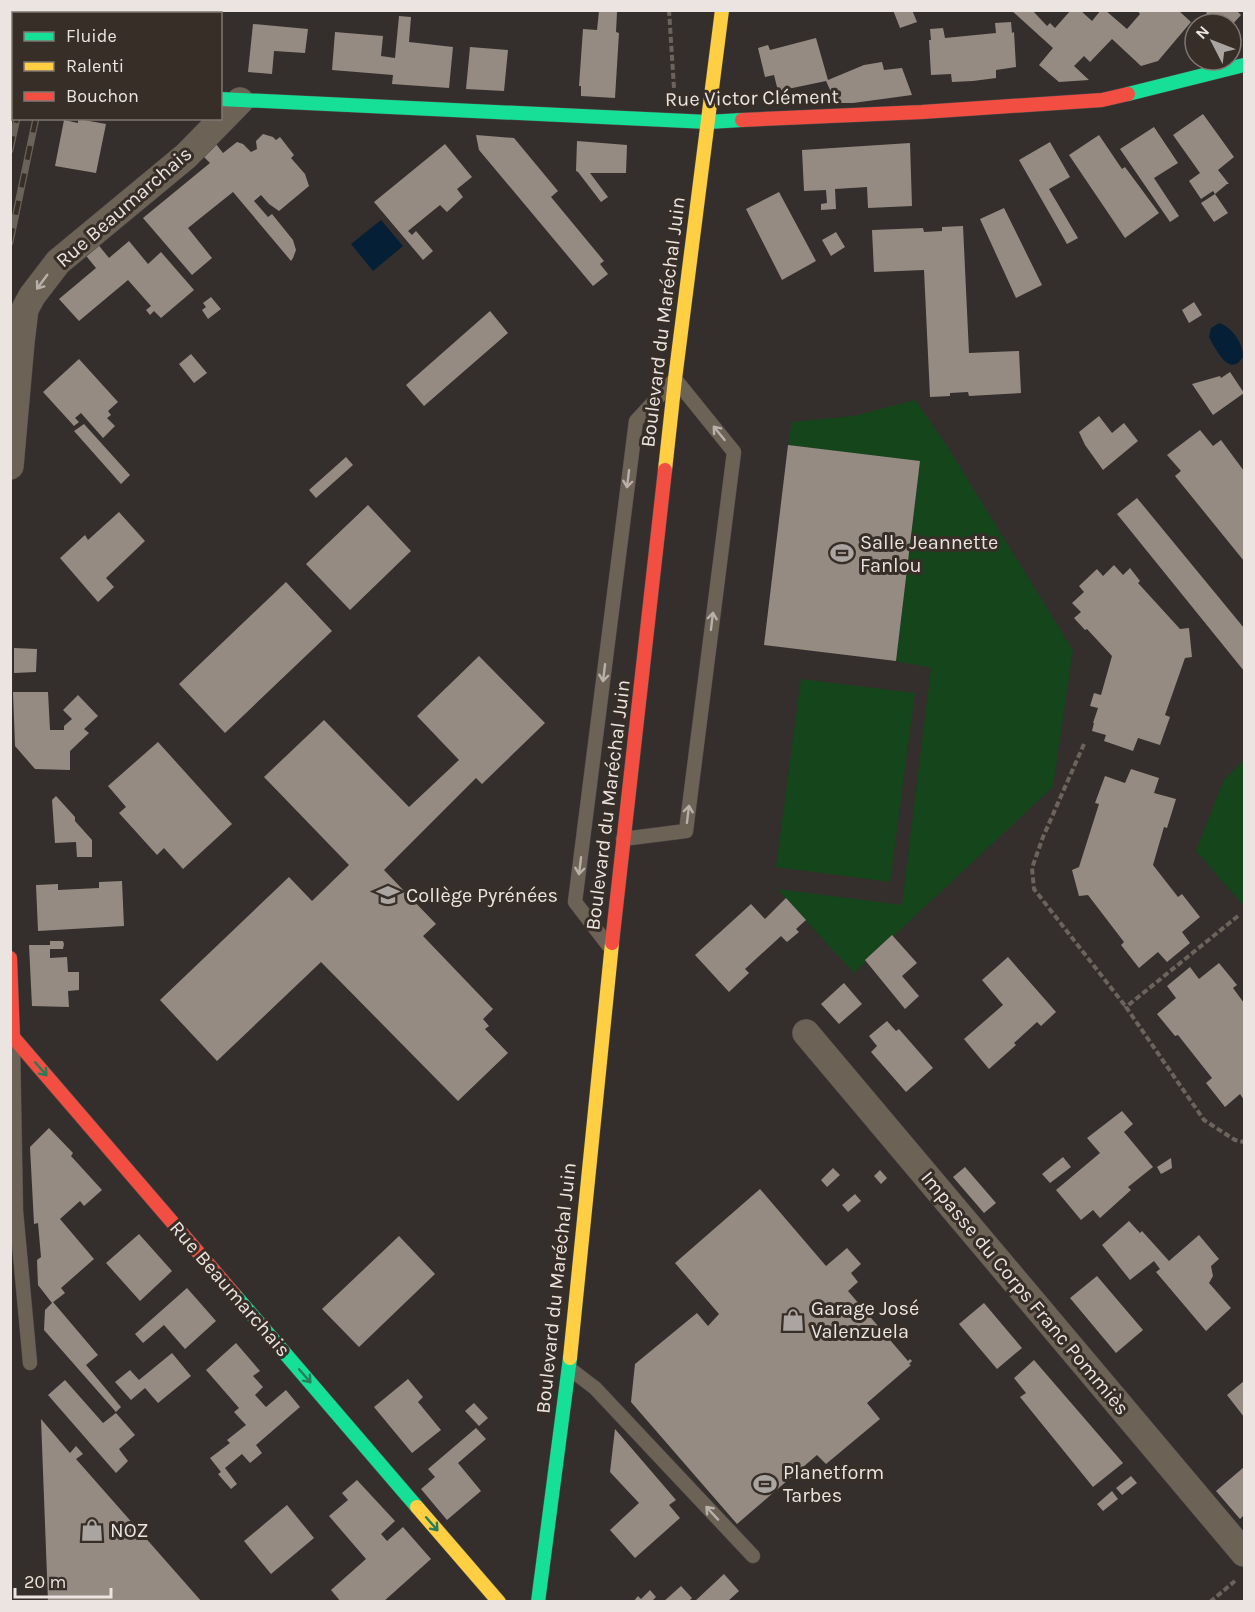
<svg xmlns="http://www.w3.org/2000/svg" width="1255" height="1612" font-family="Karla,sans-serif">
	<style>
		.green { fill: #15451b }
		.water { fill: #052036 }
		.building { fill: #958b83 }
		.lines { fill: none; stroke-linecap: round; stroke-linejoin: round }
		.lane-casing { stroke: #504c4a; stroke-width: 15 }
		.street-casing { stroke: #504c4a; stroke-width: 28 }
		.fast-casing { stroke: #504c4a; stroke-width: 15 }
		.slow-casing { stroke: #504c4a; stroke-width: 15 }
		.jam-casing { stroke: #504c4a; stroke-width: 15 }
		.path { stroke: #6c645c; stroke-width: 4; stroke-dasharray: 6 3; stroke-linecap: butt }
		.lane { stroke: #6d6256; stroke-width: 14 }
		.street { stroke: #6d6256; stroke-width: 27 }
		.fast { stroke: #16e098; stroke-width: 14 }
		.slow { stroke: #ffcf43; stroke-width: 14 }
		.jam { stroke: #f24e42; stroke-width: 14 }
		.rail-casing { stroke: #6a635a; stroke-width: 7 }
		.rail { stroke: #382e28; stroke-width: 4.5; stroke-dasharray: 14; stroke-linecap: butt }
		.oneway { stroke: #b9b0a9 }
		.oneway2 { stroke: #297e5a }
		.labels { text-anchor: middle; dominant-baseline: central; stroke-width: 6; stroke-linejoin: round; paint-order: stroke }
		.street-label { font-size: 20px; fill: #ebe4e0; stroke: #382e28 }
		.poi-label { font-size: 20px; fill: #ebe4e0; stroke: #382e28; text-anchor: start }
	</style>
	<rect width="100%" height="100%" fill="#342f2c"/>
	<path class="green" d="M915,400L947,446L1073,650L1053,787L854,973L777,889L902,905L931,668L896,661L920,461L788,445L792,422L854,416Z
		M801,679L915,693L890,882L776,867Z
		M1244,760V906L1196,851L1224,780Z"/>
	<path class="water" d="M381,220L403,246L373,271L351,244Z
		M1219,323C1231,326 1244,344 1243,357C1230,377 1218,353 1211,341L1209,337L1211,328Z"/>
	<path class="building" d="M893,10H912L917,22L900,28Z
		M1011,10H1032L1047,26L1050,23L1055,28L1071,10H1080L1092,21L1101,10H1105L1127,29L1140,14L1137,10H1178L1191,22L1158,61L1141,66L1112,39L1090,62L1084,56L1074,66L1089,80L1059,82L1039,65L1053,48Z
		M1208,10H1236L1241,15L1231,26V24H1218L1206,13Z
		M599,11L617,12L616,32L619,33L615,98L581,96V86H579L583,29L597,30Z
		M399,16L411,17L409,42L453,47L449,88L392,84L393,75L332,70L335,32L383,36L381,56L395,58Z
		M1011,22L1012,33L1014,32L1016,67L996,70V78L973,81L952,82L951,74L931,75L929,40H931L930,29L943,28L945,38L996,33L995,23Z
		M253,24L308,29L305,53L274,51L272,74L248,72Z
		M816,38L828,80L864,65L882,62L884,70L902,68L912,95L853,103H836L826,81L778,91L774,75L765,77L758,48L768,45L770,50Z
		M470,47L508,50L504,91L466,89Z
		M1203,114L1234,157L1218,170L1229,184H1227L1215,194L1213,191L1201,199L1189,181L1200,173L1173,135Z
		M78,119L106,124L96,173L55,166L64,120L78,123Z
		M1154,127L1178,163L1154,178L1179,216L1170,222L1120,149Z
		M263,134L273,137L276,140L280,137L294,155L291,158L305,174L309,186L279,211L269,204L261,195L254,201L268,217L272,214L293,240L296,250L293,258L291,261L233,192L188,228L212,258L192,275L143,218L210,163L202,155L216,144L223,153L237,142L243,144L251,152L257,149L256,141Z
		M476,135L514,138L558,191L551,197L604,261L600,264L608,274L593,286L479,150Z
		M1099,135L1122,169L1125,167L1159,213L1125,238L1069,155Z
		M577,141L627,145L626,173H590L608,197L601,202L578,172L576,171Z
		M1050,142L1070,177L1049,189L1078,238L1067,244L1019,160Z
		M910,143L912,206L868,208L867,187L835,189L836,209L821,210V204L827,203L826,190L804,191L802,150Z
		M445,144L472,177L457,189L463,197L447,212L440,205L408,231L412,235L416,231L433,251L423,260L374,202Z
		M779,192L816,261L782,280L746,209Z
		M1215,194L1228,213L1214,222L1201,203Z
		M1004,208L1042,285L1016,298L980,219Z
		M963,226L969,353L1019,351L1021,393L969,396L968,392L950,393V396L930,397L924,270L874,272L872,230L923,228L924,232L942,231V227Z
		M836,232L845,247L831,256L822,240Z
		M129,241L148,264L161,252L194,290L161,318L154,311L150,315L146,310L151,306L128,280L79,321L59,299L96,268L83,252L96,242L109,258Z
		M211,297L221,309L208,319L202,310L206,307L203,303Z
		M1194,302L1202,315L1189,323L1182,310Z
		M490,311L508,333L424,406L406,385Z
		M191,354L207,373L194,383L179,364Z
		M79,359L118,402L108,411L111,415L107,418L115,426L103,438L81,413L75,418L79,422L74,426L43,392Z
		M1230,372L1244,393L1213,415L1192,384L1220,376L1221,378Z
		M1099,416L1112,433L1124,423L1138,441L1103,470L1085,445L1079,432Z
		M84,424L130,475L121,484L74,431Z
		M1200,430L1213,446L1221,440L1244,471V561L1175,476L1181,471L1167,455Z
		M788,445L920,461L896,661L764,645Z
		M346,457L353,465L316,498L309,490Z
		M1137,498L1244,628V671L1117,514Z
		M368,505L411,551L350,610L306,564Z
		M119,512L145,541L106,578L114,587L98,602L60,558L85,535L88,540Z
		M1114,565L1123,575L1130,568L1140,581L1138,583L1180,629L1189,628L1192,657L1185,658L1165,715L1170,717L1160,745L1138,738L1133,751L1104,741L1106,735L1092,731L1094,723H1093L1098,708L1090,706L1094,693L1101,695L1112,656L1087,629L1085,630L1074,618L1081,612L1072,603L1084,592L1079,586L1097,569L1103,576Z
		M286,582L332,631L225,733L179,684Z
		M14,648L37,649L36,672L14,673Z
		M479,656L545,723L482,784L476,778L384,870L436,924L423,936L493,1009L483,1019L489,1026L485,1029L508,1053L458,1101L321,962L217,1061L160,1000L289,877L312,901L349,865L264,777L324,720L409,807L459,760L417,716Z
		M13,692H48L50,730H64V726L72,719L63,710L78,695L98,716L84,729L89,733L70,751V770L35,769L15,746Z
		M158,742L232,824L183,869L164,848L157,855L119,813L126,807L108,786Z
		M1131,769L1159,778L1154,793L1176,799L1167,828L1164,827L1153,865L1178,897L1182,894L1200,917L1182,932L1190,943L1167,962L1158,952L1139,968L1121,945L1124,942L1088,895L1079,896L1072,870L1079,867L1099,804L1095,803L1105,776L1125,783Z
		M56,796L75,817V821L92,840V857H77L76,842L55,843L52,800Z
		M122,881L124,926L38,931L36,885L58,884V890L99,888V882Z
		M786,898L806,920L796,929L799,932L787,942L781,936L745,969L749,973L729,992L695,955L751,904L765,919Z
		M892,935L917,963L902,976L919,996L905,1009L865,960Z
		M50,941H63L64,944L63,949H50V958L67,957L68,972H79V990L68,991L69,1007L32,1006L29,945H50Z
		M1008,957L1056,1012L1041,1026L1037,1022L1014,1043L1016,1045L989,1069L964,1039L1003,1005L982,980Z
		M1219,963L1237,985L1233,988L1244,1003V1100L1240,1094L1225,1107L1206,1083L1212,1078L1178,1035L1175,1036L1157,1014L1176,998L1167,986L1190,967L1199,979Z
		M844,983L862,1004L839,1024L821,1004Z
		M887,1021L896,1031L899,1029L933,1068L906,1092L871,1052L877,1046L869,1036Z
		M1122,1111L1133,1124L1124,1132L1153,1167L1128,1187L1131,1190L1100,1218L1093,1210L1081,1220L1056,1190L1100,1153L1087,1138Z
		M49,1128L73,1153L71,1156L102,1190L84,1206L80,1201L60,1219L94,1259L61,1288L65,1293L52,1303L38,1285L37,1260L41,1257L38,1223L34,1224L30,1147Z
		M1063,1157L1071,1167L1050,1183L1042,1174Z
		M1171,1158L1172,1168L1161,1174L1157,1167Z
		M965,1167L996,1203L984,1213L953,1177Z
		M833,1168L840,1175L827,1187L821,1180Z
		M880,1170L887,1178L881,1184L874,1176Z
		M760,1189L826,1266L847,1248L861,1264L851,1273L858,1282L848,1291L908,1361L910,1359L912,1361L909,1364L911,1365L867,1403L880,1419L826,1464L817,1455L737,1524L631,1402L635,1364L697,1313L708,1326L719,1314L675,1263Z
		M855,1194L861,1201L848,1212L842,1205Z
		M1129,1221L1140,1233L1142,1231L1169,1261L1199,1235L1219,1259L1211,1266L1213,1276L1209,1283L1231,1308L1206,1331L1156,1272L1160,1269L1154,1261L1130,1280L1102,1245Z
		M139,1234L172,1271L140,1301L106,1263Z
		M399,1236L435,1274L359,1347L322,1309Z
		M1097,1276L1143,1330L1116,1353L1070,1298Z
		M187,1288L216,1321L185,1349L164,1325L143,1343L135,1334Z
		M53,1302L98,1355L86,1365L121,1407L116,1412L44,1330L45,1310Z
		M984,1303L1022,1348L997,1369L959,1324Z
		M236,1343L260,1371L253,1376L263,1387L255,1395L266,1407L286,1390L300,1407L256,1445L262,1453L250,1463L242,1454L225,1468L237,1484L231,1489L218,1474L221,1472L210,1458L230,1443L227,1440L246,1425L234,1412L239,1408L206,1370Z
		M172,1353L191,1376L158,1403L145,1388L131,1400L115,1382L130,1370L139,1380Z
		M1034,1360L1123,1463L1093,1487L1020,1397L1026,1393L1014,1378Z
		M408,1379L423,1397L418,1402L441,1430L412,1453L374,1407Z
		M65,1380L103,1423L116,1413L135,1435L119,1449L128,1461L116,1473L48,1395Z
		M1244,1381V1417L1227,1395Z
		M474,1403L488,1418L479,1426L465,1411Z
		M41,1419L70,1453L76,1446L83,1454L76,1459L202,1602H48Z
		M476,1428L486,1439L458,1463L481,1491L447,1520L421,1489L435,1477L428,1469Z
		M615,1429L676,1500L669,1505L680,1518L635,1558L610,1530L639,1503L610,1472Z
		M1244,1467V1515L1240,1519L1216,1491Z
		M1131,1476L1137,1483L1122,1495L1116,1488Z
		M357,1480L395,1521L381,1534L387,1541L403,1527L431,1559L383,1602H341L331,1590L366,1559L329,1516L348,1500L342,1493Z
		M1112,1491L1118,1499L1103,1511L1097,1504Z
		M287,1505L314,1538L271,1574L244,1541Z
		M724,1574L739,1591L727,1602H694Z
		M681,1586L692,1598L688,1602H663Z
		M650,1590L656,1597L651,1602H633L638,1596L641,1599Z"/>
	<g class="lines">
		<g class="lane-casing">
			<path id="lane" d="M608,945L575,902L636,421L675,379L734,452L686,831L623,839
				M13,1045L16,1211L30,1363
				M570,1369L595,1388L753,1556"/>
		</g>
		<g class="street-casing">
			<path id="street" d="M10,466L21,342L25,309L32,296L58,262L186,156L240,101
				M806,1033L1244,1553"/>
		</g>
		<g class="fast-casing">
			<path id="fast" d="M1128,94L1244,65
				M220,99L708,122L742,120
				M234,1294L417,1507
				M538,1602L570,1358"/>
		</g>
		<g class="slow-casing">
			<path id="slow" d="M665,470L675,379L722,10
				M570,1358L612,943
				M417,1507L499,1602"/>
		</g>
		<g class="jam-casing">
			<path id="jam" d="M742,120L922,112L1102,100L1128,94
				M612,943L665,470
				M10,958L13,1037L234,1294"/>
		</g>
		<path class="path" d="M669,10L674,88
			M1084,744L1043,837L1032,868L1034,889L1126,1007
			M1238,916L1126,1007L1204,1120L1235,1140L1244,1142
			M1210,1602L1235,1581"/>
		<use href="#lane" class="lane"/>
		<use href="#street" class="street"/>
		<use href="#fast" class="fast"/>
		<use href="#slow" class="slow"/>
		<use href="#jam" class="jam"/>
		<g class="rail-casing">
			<path id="rail" d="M47,14L48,10
				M67,14L68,10
				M10,150L17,118
				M10,242L36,118"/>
		</g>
		<use href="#rail" class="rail"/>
	</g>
	<defs><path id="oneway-shaft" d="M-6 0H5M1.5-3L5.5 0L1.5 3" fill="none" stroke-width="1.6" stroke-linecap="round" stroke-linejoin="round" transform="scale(1.5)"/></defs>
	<g class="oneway">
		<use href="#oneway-shaft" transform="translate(42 282) rotate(126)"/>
		<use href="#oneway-shaft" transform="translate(719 433) rotate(-129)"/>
		<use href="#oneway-shaft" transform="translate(628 479) rotate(97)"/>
		<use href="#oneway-shaft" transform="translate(712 621) rotate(-83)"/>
		<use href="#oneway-shaft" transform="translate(604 673) rotate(97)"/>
		<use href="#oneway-shaft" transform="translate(688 814) rotate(-83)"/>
		<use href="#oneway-shaft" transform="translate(580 866) rotate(97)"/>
		<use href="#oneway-shaft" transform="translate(712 1513) rotate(-133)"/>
	</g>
	<g class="oneway2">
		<use href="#oneway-shaft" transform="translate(41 1069) rotate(49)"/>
		<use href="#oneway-shaft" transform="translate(305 1376) rotate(49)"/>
		<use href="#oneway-shaft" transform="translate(432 1524) rotate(49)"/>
	</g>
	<defs>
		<g id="stadium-bare" transform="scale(1.8)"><path d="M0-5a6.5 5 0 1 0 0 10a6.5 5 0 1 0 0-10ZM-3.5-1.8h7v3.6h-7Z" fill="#aba5a1" stroke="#382e28" stroke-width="2.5" paint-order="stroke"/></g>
		<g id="school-bare" transform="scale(1.8)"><path d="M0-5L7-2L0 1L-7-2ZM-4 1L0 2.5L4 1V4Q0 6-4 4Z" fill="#aba5a1" stroke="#382e28" stroke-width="2.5" paint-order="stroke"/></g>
		<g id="shop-bare" transform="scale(1.8)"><path d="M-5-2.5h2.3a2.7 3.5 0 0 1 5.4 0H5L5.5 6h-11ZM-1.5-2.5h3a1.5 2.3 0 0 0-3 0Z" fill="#aba5a1" stroke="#382e28" stroke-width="2.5" paint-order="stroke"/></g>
	</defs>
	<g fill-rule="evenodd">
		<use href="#stadium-bare" x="842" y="553"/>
		<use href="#school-bare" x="388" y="895"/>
		<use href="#shop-bare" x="793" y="1320"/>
		<use href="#stadium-bare" x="765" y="1484"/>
		<use href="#shop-bare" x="92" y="1530"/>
	</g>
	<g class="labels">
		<g class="street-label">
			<text transform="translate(752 98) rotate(-1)">Rue Victor Clément</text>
			<text transform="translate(124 207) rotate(-41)">Rue Beaumarchais</text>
			<text transform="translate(663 322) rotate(-83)">Boulevard du Maréchal Juin</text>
			<text transform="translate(608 805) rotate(-83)">Boulevard du Maréchal Juin</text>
			<text transform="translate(556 1288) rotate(-84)">Boulevard du Maréchal Juin</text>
			<text transform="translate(230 1289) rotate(49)">Rue Beaumarchais</text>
			<text transform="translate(1025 1293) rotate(50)">Impasse du Corps Franc Pommiès</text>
		</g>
		<g class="poi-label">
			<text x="860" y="542">Salle Jeannette<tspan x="860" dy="23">Fanlou</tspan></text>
			<text x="406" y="895">Collège Pyrénées</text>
			<text x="811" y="1308">Garage José<tspan x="811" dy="23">Valenzuela</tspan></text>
			<text x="783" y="1472">Planetform<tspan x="783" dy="23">Tarbes</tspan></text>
			<text x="110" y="1530">NOZ</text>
		</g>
	</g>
	<rect width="1255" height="1612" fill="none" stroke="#ebe4e0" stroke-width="24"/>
	<rect x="12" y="12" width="210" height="108" fill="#382e28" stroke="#807772" stroke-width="1.5"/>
	<rect x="24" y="32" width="30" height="9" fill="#16e098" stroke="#807772" stroke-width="1.5"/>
	<text x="66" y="42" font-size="18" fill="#ebe4e0">Fluide</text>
	<rect x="24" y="62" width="30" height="9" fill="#ffcf43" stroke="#807772" stroke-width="1.5"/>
	<text x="66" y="72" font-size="18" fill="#ebe4e0">Ralenti</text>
	<rect x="24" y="92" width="30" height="9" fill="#f24e42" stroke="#807772" stroke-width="1.5"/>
	<text x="66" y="102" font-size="18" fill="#ebe4e0">Bouchon</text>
	<g transform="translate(1213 42) rotate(312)"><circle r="28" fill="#382e28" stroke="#807772" stroke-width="1.5"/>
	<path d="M0-4.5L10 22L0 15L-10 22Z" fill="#aba5a1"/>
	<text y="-9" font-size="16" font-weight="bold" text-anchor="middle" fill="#ebe4e0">N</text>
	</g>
	<path d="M15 1588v9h96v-9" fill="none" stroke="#ebe4e0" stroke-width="3"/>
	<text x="24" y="1588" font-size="18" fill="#ebe4e0" stroke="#382e28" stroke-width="4.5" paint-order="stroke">20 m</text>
</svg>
